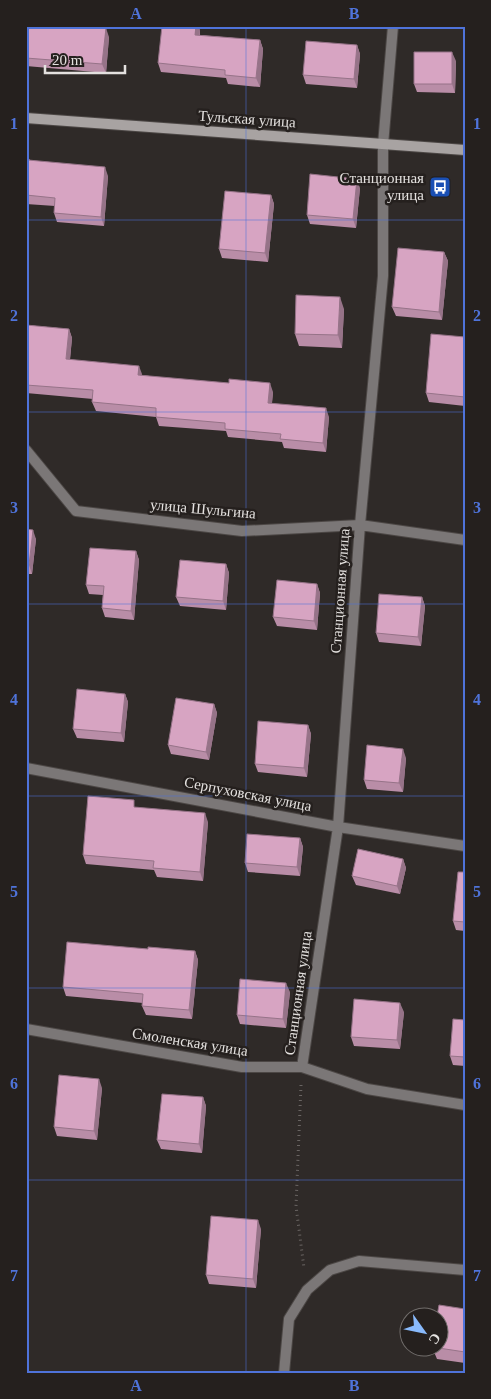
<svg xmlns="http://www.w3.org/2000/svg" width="491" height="1399" font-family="'Times New Roman',serif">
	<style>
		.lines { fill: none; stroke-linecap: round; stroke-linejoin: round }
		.lane-casing { stroke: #4c4745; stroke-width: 12 }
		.street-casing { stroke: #4c4745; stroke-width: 12 }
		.secondary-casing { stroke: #4c4745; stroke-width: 12 }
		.path { stroke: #6a6563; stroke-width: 3; stroke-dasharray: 1 4; stroke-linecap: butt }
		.lane { stroke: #7b7777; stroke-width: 10 }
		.street { stroke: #7b7777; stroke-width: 10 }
		.secondary { stroke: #a8a3a2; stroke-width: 10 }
		.wall { fill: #b98da7 }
		.shaded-wall { fill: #967388 }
		.building { fill: #d7a4c2; stroke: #967388 }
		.grid { fill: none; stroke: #4f73da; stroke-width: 1; stroke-opacity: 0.55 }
		.labels { text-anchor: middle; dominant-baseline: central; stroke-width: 5; stroke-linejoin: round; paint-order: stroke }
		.street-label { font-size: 15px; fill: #e4e1df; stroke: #25201e }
		.poi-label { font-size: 15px; fill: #e4e1df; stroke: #25201e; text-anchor: end }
		.neatline { fill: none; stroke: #4f73da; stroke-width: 2 }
		.grid-label { font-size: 16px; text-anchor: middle; font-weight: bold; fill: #4f73da }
	</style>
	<rect width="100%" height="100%" fill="#2f2a28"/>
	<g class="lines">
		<g class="lane-casing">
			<path id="lane" d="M302,1067L367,1089L465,1105"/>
		</g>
		<g class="street-casing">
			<path id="street" d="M26,450L76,511L242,531L360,525L465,540
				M26,768L338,827L465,846
				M26,1029L242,1067H302L338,827L360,525L383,276V145L393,26
				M284,1373L289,1319L307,1290L330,1270L359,1261L465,1270"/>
		</g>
		<g class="secondary-casing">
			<path id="secondary" d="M26,118L465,150"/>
		</g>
		<path class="path" d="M301,1085L296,1206L304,1268"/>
		<use href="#lane" class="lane"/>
		<use href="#street" class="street"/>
		<use href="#secondary" class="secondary"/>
	</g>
	<path class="wall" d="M26,26L109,37L106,73L26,66Z
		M200,30V35L260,40L263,49L260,87L228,84L226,78L161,72L158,63Z
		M357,45L360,54L357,88L306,84L303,75Z
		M456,61L455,93L417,92L414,84Z
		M26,155L30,160L108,176L104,226L57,222L54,213L55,206L26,204Z
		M360,188L356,228L310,224L307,215Z
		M271,195L274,204L268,262L222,258L219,249Z
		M444,252L448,261L442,320L396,316L392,307Z
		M344,309L342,348L299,346L295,334Z
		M26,325L69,329L72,338L70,360L142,375L273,392L272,403L329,417L326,452L284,448L282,442L228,437L226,431L159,426L156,417L96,411L92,402L93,399L26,393Z
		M465,337V406L429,402L426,393Z
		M26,529L36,539L32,574H26Z
		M136,551L139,560L134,620L105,617L102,608L103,595L89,594L86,585Z
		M226,564L229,573L226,610L180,606L176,597Z
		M317,584L320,593L317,630L277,626L273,617Z
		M422,597L425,606L421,646L379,642L376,633Z
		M125,694L128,702L124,742L77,738L73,729Z
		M214,704L217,713L209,760L171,754L168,745Z
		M308,725L311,734L307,777L258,772L255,764Z
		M406,758L403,792L367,789L364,780Z
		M137,807L208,822L203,881L157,877L154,870L86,864L83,855Z
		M300,838L303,847L300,876L248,872L245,863Z
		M403,859L406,868L400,894L356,885L352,876Z
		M465,872V931L456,930L453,921Z
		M148,949L195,951L198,960L192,1019L146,1015L142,1006L143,1003L66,996L63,987Z
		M290,992L286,1028L240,1024L237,1015Z
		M404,1012L400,1049L354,1046L351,1037Z
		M465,1020V1066L453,1065L450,1056Z
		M102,1088L97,1140L57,1136L54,1127Z
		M203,1097L206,1106L202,1153L161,1149L157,1140Z
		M261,1229L256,1288L209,1284L206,1275Z
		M465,1309V1363L437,1359L432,1347Z"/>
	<path class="shaded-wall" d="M196,26H199L200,30L199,44L195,35Z
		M106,28L109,37L106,73L102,64Z
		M260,40L263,49L260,87L256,78Z
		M357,45L360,54L357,88L354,79Z
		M452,52L456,61L455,93L452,84Z
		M105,167L108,176L104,226L101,217Z
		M357,179L360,188L356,228L353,219Z
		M271,195L274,204L268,262L265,253Z
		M444,252L448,261L442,320L439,312Z
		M340,297L344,309L342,348L338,335Z
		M69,329L72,338L69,368L66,359Z
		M139,366L142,374L141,383L138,375Z
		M270,383L273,392L271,412L268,403Z
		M326,408L329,417L326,452L323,443Z
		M33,530L36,539L32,574L29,565Z
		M136,551L139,560L134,620L131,611Z
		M226,564L229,573L226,610L223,601Z
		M317,584L320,593L317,630L314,621Z
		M422,597L425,606L421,646L418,637Z
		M125,694L128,702L124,742L121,733Z
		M214,704L217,713L209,760L206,752Z
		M308,725L311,734L307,777L304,768Z
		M403,749L406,758L403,792L399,783Z
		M205,813L208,822L203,881L200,872Z
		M300,838L303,847L300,876L297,867Z
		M403,859L406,868L400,894L397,886Z
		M195,951L198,960L192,1019L189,1010Z
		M286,983L290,992L286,1028L283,1019Z
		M400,1003L404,1012L400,1049L397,1040Z
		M99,1079L102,1088L97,1140L94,1131Z
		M203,1097L206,1106L202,1153L199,1144Z
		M258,1220L261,1229L256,1288L253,1279Z"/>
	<path class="building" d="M26,26H86L106,28L102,64L26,58Z
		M162,26H196L195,35L260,40L256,78L225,75V70L158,63Z
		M306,41L357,45L354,79L303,75Z
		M414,52H452V84H414Z
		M26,155H28V160L105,167L101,217L54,213L55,198L26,195Z
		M310,174L357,179L353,219L307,215Z
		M225,191L271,195L265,253L219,249Z
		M398,248L444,252L439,312L392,307Z
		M296,295L340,297L338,335L295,334Z
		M26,325L69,329L66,359L139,366L138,375L229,383V379L270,383L268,403L326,408L323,443L280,439L281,434L225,429V423L156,417V408L92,402L93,390L26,385Z
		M431,334L465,337V397L426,393Z
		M26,529L33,530L29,565H26Z
		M90,548L136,551L131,611L102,608L104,586L86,585Z
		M180,560L226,564L223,601L176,597Z
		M277,580L317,584L314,621L273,617Z
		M379,594L422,597L418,637L376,633Z
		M77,689L125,694L121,733L73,729Z
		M176,698L214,704L206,752L168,745Z
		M258,721L308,725L304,768L255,764Z
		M367,745L403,749L399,783L364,780Z
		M88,796L134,800V807L205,813L200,872L153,868L154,861L83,855Z
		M247,834L300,838L297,867L245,863Z
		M358,849L403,859L397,886L352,876Z
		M458,872H465V922L453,921Z
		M67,942L148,949V947L195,951L189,1010L142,1006L143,994L63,987Z
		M240,979L286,983L283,1019L237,1015Z
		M354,999L400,1003L397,1040L351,1037Z
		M453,1019L465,1020V1057L450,1056Z
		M59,1075L99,1079L94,1131L54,1127Z
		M162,1094L203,1097L199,1144L157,1140Z
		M211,1216L258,1220L253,1279L206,1275Z
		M439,1305L465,1309V1352L432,1347L438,1346V1316H437Z"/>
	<path class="grid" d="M246,26V1373M26,220H465M26,412H465M26,604H465M26,796H465M26,988H465M26,1180H465"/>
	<defs>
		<g id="bus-square" transform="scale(1.125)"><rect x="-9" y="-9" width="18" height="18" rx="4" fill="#1a4fb4" stroke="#25201e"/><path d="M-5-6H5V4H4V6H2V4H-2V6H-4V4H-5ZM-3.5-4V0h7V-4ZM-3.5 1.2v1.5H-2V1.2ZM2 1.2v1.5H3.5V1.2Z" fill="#fff"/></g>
	</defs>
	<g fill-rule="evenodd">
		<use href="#bus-square" x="440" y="187"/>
	</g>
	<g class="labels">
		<g class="street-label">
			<text transform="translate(247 119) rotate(4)">Тульская улица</text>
			<text transform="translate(203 509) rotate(5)">улица Шульгина</text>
			<text transform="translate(340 591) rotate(-86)">Станционная улица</text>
			<text transform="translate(248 794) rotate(11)">Серпуховская улица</text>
			<text transform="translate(298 993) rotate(-82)">Станционная улица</text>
			<text transform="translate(190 1042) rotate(9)">Смоленская улица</text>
		</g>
		<g class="poi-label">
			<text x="424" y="178">Станционная<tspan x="424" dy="17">улица</tspan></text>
		</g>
	</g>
	<rect width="491" height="1399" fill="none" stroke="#25201e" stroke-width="55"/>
	<g transform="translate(424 1332) rotate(123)"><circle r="24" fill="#25201e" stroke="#716d6b"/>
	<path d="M0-4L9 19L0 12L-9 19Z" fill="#89bafc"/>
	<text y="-8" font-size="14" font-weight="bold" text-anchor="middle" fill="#e4e1df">С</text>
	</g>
	<path d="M45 65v8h80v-8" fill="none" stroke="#e4e1df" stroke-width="2.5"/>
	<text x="52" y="65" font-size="15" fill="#e4e1df" stroke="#25201e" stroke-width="4" paint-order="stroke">20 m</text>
	<rect x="28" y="28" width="436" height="1344" class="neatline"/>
	<g class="grid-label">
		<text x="136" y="19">A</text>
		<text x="354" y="19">B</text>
		<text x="14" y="129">1</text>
		<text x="477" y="129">1</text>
		<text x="14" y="321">2</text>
		<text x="477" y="321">2</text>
		<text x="14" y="513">3</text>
		<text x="477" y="513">3</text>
		<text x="14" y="705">4</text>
		<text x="477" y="705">4</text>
		<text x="14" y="897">5</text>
		<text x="477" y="897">5</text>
		<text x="14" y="1089">6</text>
		<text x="477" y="1089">6</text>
		<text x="14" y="1281">7</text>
		<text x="477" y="1281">7</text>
		<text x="136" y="1391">A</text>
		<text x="354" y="1391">B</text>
	</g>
</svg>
